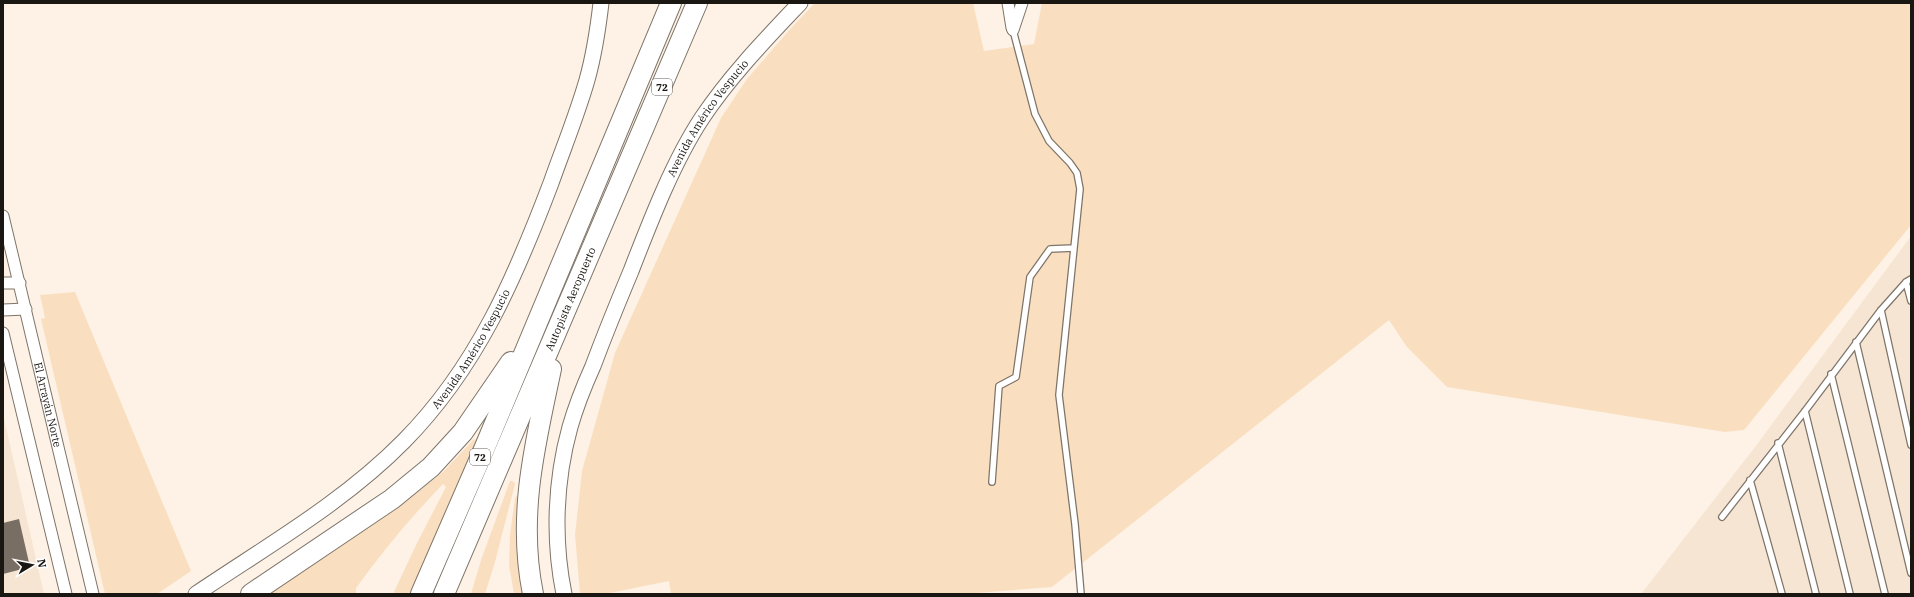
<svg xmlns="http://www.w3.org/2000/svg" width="1914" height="597" font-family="'IBM Plex Serif',serif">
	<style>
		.built { fill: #f6e5d2 }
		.green { fill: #f9dfc0 }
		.building { fill: #786e63 }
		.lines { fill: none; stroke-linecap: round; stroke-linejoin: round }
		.lane-casing { stroke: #7e7469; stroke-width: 8 }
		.street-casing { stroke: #7e7469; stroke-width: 13 }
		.secondary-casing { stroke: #7e7469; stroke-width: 17 }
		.highway-casing { stroke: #7e7469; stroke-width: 22 }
		.lane { stroke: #fff; stroke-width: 5.5 }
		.street { stroke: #fff; stroke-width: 11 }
		.secondary { stroke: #fff; stroke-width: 15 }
		.highway { stroke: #fff; stroke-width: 20 }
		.labels { text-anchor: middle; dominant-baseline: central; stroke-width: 3; stroke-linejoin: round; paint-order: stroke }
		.shield { fill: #fff; stroke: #5f5c59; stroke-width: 1 }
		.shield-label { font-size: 10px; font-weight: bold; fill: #1a1612 }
		.street-label { font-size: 11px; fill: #1a1612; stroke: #fff }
	</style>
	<rect width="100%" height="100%" fill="#fdf2e5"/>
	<path class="built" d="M1911,236V594H1641L1755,447Z
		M3,414L44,594H3Z"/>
	<path class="green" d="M815,3H973L984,51L1034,44L1042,3H1911V225L1744,430L1725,432L1447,387L1407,347L1389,320L1052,587L964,594H671L669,581L605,594H580L575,535L582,471L615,353L721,118L747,79L791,28Z
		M75,292L191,571L157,594H105L41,319L45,318L40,295Z
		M474,439L483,444L414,594H393L416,545L446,487L443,484C411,517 383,551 356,588V594H269L415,494L443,472Z
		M510,481H513L515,484L495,562L485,594H471L481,560Z
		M521,490L526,594H514L509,565L510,535L515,498Z"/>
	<path class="building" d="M19,519L30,567L3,574V523Z"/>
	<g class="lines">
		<g class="lane-casing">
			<path id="lane" d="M1013,30L1035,114L1049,141L1070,163L1077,173L1080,189L1074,248
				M1906,282L1911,301
				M1881,310L1911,445
				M1856,342L1911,573
				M1831,374L1885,594
				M1805,411L1850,594
				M1778,443L1816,594
				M1750,480L1782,594
				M992,482L999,386L1016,377L1030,277L1050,249L1074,248L1059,395L1075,524L1081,594
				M1722,517L1805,411L1881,310L1906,282L1911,279"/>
		</g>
		<g class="street-casing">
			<g id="street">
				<path d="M1008,3L1012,28"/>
				<path d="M1013,30L1022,3"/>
				<path id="s1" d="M3,216L93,594"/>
				<path d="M3,283H20"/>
				<path d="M3,310L26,309"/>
				<path d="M3,333L66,594"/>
			</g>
		</g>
		<g class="secondary-casing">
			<g id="secondary">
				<path id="s2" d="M196,594C267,546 344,502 404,441C477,367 515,278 551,183C563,149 577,115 587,80C594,55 598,29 601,3"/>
				<path id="s3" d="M564,594C553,540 555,481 570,427C576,406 584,386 593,366C605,334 618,302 631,271C650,222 673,162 702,118C730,76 765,40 800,3"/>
			</g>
		</g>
		<g class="highway-casing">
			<g id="highway">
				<path d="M251,594L392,499L431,467L463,432L511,362"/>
				<path d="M421,594L485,447L671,3"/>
				<path id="s4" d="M444,594L697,3"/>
				<path d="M533,594C517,516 535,444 551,369"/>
			</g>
		</g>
		<use href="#lane" class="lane"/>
		<use href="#street" class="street"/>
		<use href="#secondary" class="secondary"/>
		<use href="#highway" class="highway"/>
	</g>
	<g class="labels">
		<g class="shield">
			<rect x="652" y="79" width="20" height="16" rx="3"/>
			<rect x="470" y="449" width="20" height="16" rx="3"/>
		</g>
		<g class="shield-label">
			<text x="662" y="87">72</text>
			<text x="480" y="457">72</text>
		</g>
		<g class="street-label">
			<text stroke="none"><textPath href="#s3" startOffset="508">Avenida Américo Vespucio</textPath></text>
			<text stroke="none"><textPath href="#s4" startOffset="321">Autopista Aeropuerto</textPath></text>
			<text stroke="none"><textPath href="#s2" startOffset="373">Avenida Américo Vespucio</textPath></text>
			<text stroke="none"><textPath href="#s1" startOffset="194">El Arrayán Norte</textPath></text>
		</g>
	</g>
	<rect width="1914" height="597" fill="none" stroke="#1a1612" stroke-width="8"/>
	<g transform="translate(32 565) rotate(80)" stroke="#ffffff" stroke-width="3" paint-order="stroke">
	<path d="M0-3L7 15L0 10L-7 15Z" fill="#1a1612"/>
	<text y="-6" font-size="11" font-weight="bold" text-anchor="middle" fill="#1a1612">N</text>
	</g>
</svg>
